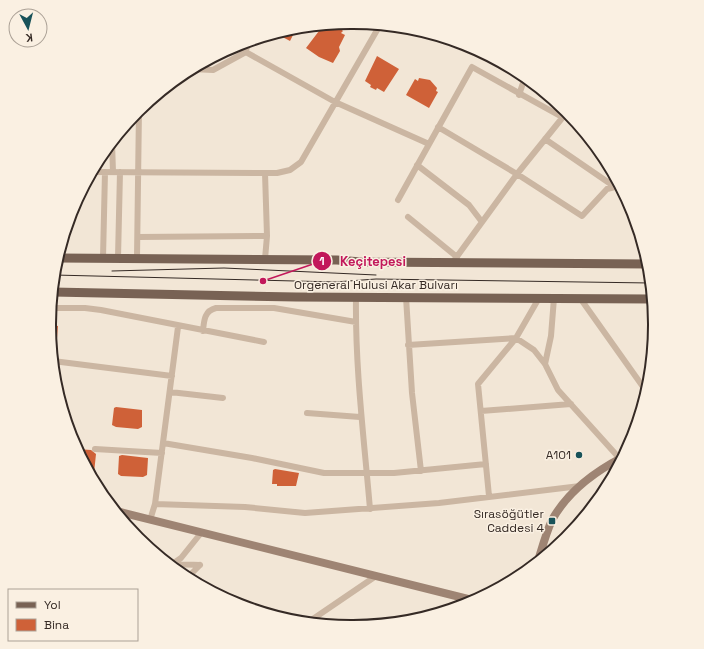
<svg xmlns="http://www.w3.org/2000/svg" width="704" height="649" font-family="'Space Grotesk',sans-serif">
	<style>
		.building { fill: #cf6138 }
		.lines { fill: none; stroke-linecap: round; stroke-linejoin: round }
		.street { stroke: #cbb6a2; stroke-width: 6 }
		.secondary { stroke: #9e8473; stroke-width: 8 }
		.primary { stroke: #786254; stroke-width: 9 }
		.tram { stroke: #352a25; stroke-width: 1 }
		.poi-dot { fill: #185259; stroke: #faf0e2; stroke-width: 1.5 }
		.labels { text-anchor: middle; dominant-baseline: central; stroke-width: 3; stroke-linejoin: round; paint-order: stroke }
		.street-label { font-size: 12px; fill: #352a25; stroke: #faf0e2 }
		.poi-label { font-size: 12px; fill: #352a25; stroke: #faf0e2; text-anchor: end }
		.rim { fill: none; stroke: #352a25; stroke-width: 2 }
		.leader { fill: none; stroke: #c2185b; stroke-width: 1.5 }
		.callout-dot { fill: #c2185b; stroke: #faf0e2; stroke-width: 1.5 }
		.mark-label { font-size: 12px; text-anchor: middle; font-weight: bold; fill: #fff }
		.callout-label { font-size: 13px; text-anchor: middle; font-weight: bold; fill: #c2185b; stroke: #faf0e2; stroke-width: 3; stroke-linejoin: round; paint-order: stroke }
	</style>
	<rect width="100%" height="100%" fill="#f2e6d6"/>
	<path class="building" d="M333,24L340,28L343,31L341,33L345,35L339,47L340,51L333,63L319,57L306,48L322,27L325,25Z
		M297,27L290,41L275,33L293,28Z
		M377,56L399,69L384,92L377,88L376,90L370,87L371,85L365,81Z
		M419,78L430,80L437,88L436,91L438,92L429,108L406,95L415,79L418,81Z
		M50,325L58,326L57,338H51Z
		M116,407L142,410V427L138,429L116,427L112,425L114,408Z
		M77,449L91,450L96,454L94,473H90Z
		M122,455L148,458L147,475L143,477L121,476L118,474L119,456Z
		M275,469L299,473L296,486H277V484H272L273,470Z"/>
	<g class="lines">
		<path class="street" d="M235,46L335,102L429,144
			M192,69L213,70L244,53L251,40
			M519,95L525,77
			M438,127L517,174L582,216L607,189L615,187L618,183
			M545,139L615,187
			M112,142L113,172
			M417,165L469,205L482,222
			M92,172L277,173L290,170L301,162L380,25
			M265,173L267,236L265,259
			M398,200L472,67L562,117
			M408,217L457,257
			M138,237L267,236
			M103,258L105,172
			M118,258L120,172
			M137,258L139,109
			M453,262L517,174L567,112
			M356,297C355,368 364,438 370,509
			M406,297L412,393L421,471
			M580,298L646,391
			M51,308H85L101,310L264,342
			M203,331C204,321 204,311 216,308H274L356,322
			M408,345L516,338L534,350L545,364L558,390L621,460
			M53,361L172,376
			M545,364L551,336L554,298
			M170,392L223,398
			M481,411L571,404
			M307,413L360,417
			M163,443L252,458L324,473H394L486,464
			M95,449L162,453
			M489,496L478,384L516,338L539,298
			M155,504L178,327
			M150,520L155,504L245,507L305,513L439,503L580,486
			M173,564L200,565
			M171,565L181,558L201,533
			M187,578L200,565
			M307,623L376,576"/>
		<path class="secondary" d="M116,511L468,599L475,600
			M538,561C542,548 546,533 552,520C568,491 594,472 623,457"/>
		<path class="primary" d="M58,258L337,260L361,262L648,264
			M53,292L296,297L652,299"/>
		<path class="tram" d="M112,271L224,268L376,275
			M54,275L335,282L376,279L650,283"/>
	</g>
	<g class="poi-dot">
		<circle cx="579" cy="455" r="4"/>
		<rect x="548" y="517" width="8" height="8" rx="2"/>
	</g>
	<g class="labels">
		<g class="street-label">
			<text x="376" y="285">Orgeneral Hulusi Akar Bulvarı</text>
		</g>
		<g class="poi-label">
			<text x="571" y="455">A101</text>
			<text x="544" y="514">Sırasöğütler<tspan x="544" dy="14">Caddesi 4</tspan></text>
		</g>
	</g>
	<path d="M0 0H704V649H0ZM351 29H353A295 295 0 0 1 648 324V325A295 295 0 0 1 353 620H351A295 295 0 0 1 56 325V324A295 295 0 0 1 351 29Z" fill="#faf0e2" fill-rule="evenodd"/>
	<path class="rim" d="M351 29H353A295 295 0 0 1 648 324V325A295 295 0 0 1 353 620H351A295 295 0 0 1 56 325V324A295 295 0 0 1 351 29Z"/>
	<path class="leader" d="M263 281L322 261"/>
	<g class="callout-dot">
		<circle cx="263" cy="281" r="4"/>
		<circle cx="322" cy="261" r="10"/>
	</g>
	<g class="mark-label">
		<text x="322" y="265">1</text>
	</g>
	<g class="callout-label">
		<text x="373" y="266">Keçitepesi</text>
	</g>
	<rect x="8" y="589" width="130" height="52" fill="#faf0e2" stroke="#aba196"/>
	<rect x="16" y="602" width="20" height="6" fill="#786254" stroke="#aba196"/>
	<text x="44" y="609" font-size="12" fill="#352a25">Yol</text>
	<rect x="16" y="619" width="20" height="12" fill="#cf6138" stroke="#aba196"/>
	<text x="44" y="629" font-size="12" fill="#352a25">Bina</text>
	<g transform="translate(28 28) rotate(173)"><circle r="19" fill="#faf0e2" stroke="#aba196"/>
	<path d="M0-3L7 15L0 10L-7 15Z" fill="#185259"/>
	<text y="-6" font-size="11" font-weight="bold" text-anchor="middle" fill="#352a25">K</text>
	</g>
</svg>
